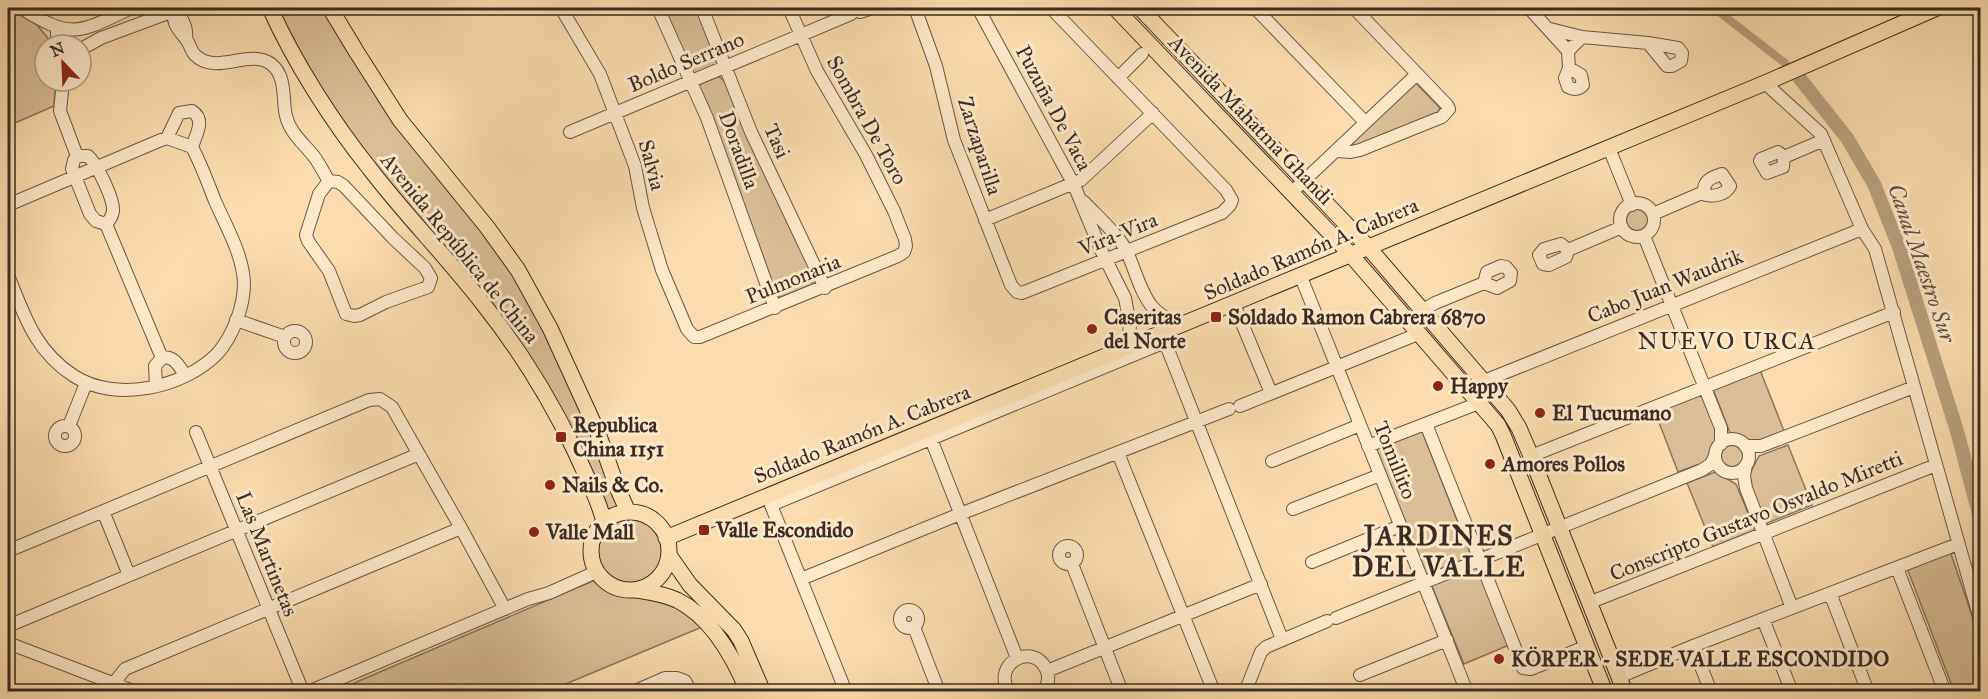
<svg xmlns="http://www.w3.org/2000/svg" width="1988" height="699" font-family="'IM FELL Great Primer',serif">
	<style>
		.green { fill: #dbbe97; stroke: #8a755e; stroke-width: 1.5 }
		.lines { fill: none; stroke-linecap: round; stroke-linejoin: round }
		.canal { stroke: #baa07f; stroke-width: 8 }
		.river { stroke: #baa07f; stroke-width: 14 }
		.minor-casing { stroke: #6a5846; stroke-width: 14 }
		.major-casing { stroke: #392c24; stroke-width: 17 }
		.minor { stroke: #fde8ca; stroke-width: 12 }
		.major { stroke: #fcdcae; stroke-width: 15 }
		.poi-dot { fill: #8f2418; stroke: #fde8ca; stroke-width: 2 }
		.labels { text-anchor: middle; dominant-baseline: central; stroke-width: 6; stroke-linejoin: round; paint-order: stroke }
		.street-label { font-size: 21px; fill: #392c24; stroke: #fde8ca }
		.poi-label { font-size: 21px; font-weight: bold; fill: #392c24; stroke: #fde8ca; text-anchor: start }
		.water-label { font-size: 22px; font-style: italic; fill: #604f3f; stroke: #fde8ca }
		.quarter-label { font-size: 24px; letter-spacing: 1.5px; fill: #392c24; stroke: #fde8ca }
		.district-label { font-size: 27px; font-weight: bold; letter-spacing: 1.5px; fill: #392c24; stroke: #fde8ca }
	</style>
	<rect width="100%" height="100%" fill="#fcdcae"/>
	<filter id="stains"><feTurbulence type="fractalNoise" baseFrequency=".00333" numOctaves="4"/><feColorMatrix values="0 0 0 0 .2 0 0 0 0 .09 0 0 0 0 .02 0 0 0 .5 -.17"/></filter>
	<radialGradient id="worn" r=".72"><stop offset=".6" stop-color="#630" stop-opacity="0"/><stop offset="1" stop-color="#630" stop-opacity=".3"/></radialGradient>
	<path class="green" d="M8,8H12L37,25L52,43L53,45H45V81H56L54,106L8,126Z
		M276,8H324L481,227L535,308L577,394L618,507L613,512H608L563,420L391,184L351,133L300,59Z
		M663,8H697L717,63V66L697,76L691,73Z
		M718,76L724,81L813,276L812,285L782,297L776,295L699,87L700,84Z
		M1415,82L1440,108L1436,115L1356,147L1351,142Z
		M1621 220a17 17 0 1 1 34 0a17 17 0 1 1-34 0Z
		M1760,370L1784,431L1755,442L1730,433L1713,389Z
		M1702,393L1720,438L1708,461L1678,472L1655,412Z
		M1422,431L1472,558L1427,576L1376,449Z
		M1716 456a16 16 0 1 1 32 0a16 16 0 1 1-32 0Z
		M1788,445L1812,505L1765,524L1747,479L1759,456Z
		M1715,472L1736,484L1755,530L1713,547L1687,483Z
		M597 549a35 35 0 1 1 70 0a35 35 0 1 1-70 0Z
		M1950,551L1980,639V691H1954L1907,568Z
		M1476,565L1509,645L1464,664L1431,584Z
		M595,580L602,588L614,594L647,598L677,608L702,627L549,691L333,692Z"/>
	<g class="lines">
		<path class="canal" d="M1714,8L1785,63"/>
		<path class="river" d="M1797,75L1847,138L1874,184L1899,247L1957,431L1980,518"/>
		<g class="minor-casing">
			<path id="minor" d="M21,8C72,40 79,33 131,8
				M561,8L600,74L635,166L643,208L662,270L687,329L694,337H700L898,256L904,252L906,246L905,239L894,211L866,155L817,71L789,8
				M658,8L707,118L775,308
				M702,8L751,132L825,288
				M915,8L936,66L954,140L1011,285L1017,292L1022,293L1222,213L1230,205L1232,200L1226,190L1051,8
				M978,8L1074,185L1101,250L1125,298L1130,325L1129,336L1122,350
				M1255,8L1365,122
				M1529,8L1568,51
				M860,12L872,8
				M57,28V38L60,45
				M1550,29L1582,37L1648,43L1667,66H1672L1681,61L1682,53L1678,48L1648,43
				M186,39C187,28 183,18 174,11C172,24 179,30 186,39C190,44 191,51 195,55C216,76 249,48 271,64C287,76 282,99 286,116C290,132 301,141 312,154C319,162 323,172 329,181L319,194L306,235L308,241L329,271L346,314L354,316L360,315L386,302L428,287L431,278L425,268L393,238L344,186L338,182L329,181
				M81,49L101,38L179,9
				M1569,68L1581,75L1583,85C1578,90 1574,90 1568,87L1565,78L1569,68L1568,51L1582,37
				M1118,78L1142,54
				M63,81L60,111L77,156
				M1765,83L1821,134L1862,229L1875,249L1980,619
				M570,132L851,14
				M167,138L179,113L192,111C206,120 196,134 192,147
				M1609,148L1632,205
				M1337,151L1351,152L1360,150L1442,117L1449,109L1447,105L1354,8
				M77,156H88C97,164 114,199 113,211C112,217 110,220 106,224
				M77,156L74,160L72,169L90,214L96,221L106,224
				M1784,157L1783,167L1767,173L1760,161L1761,159L1778,152L1784,157L1824,140
				M1291,193L1417,74
				M1084,202C1097,216 1119,235 1127,252C1141,283 1145,321 1186,322
				M1620 220a17 17 0 1 1 34 0a17 17 0 1 1-34 0Z
				M8,205L161,140L167,138L192,147
				M1653,214L1704,192L1706,195C1715,197 1726,194 1730,186L1722,174C1713,177 1703,180 1704,192
				M985,220L1081,180L1153,113
				M106,224L162,358
				M1644,236L1721,428V444
				M1568,250L1566,257L1549,265L1543,264L1539,255L1544,249L1561,244L1568,250L1622,227
				M8,275C24,315 35,351 74,376C116,403 183,388 217,354C233,336 244,307 244,283C243,255 226,226 215,201C208,183 201,164 192,147
				M1301,277L1467,692
				M1234,304L1271,393
				M1423,310L1435,303L1484,283L1497,288L1510,281L1511,273L1506,267L1501,266L1487,272L1484,283
				M236,320L285,337
				M284 342a11 11 0 1 1 22 0a11 11 0 1 1-22 0Z
				M1484,381L1862,229
				M156,386L155,366L162,358C174,355 179,366 185,375
				M1240,406L1418,334
				M1426,424L1523,668L1531,669L1587,646
				M55 436a10 10 0 1 1 20 0a10 10 0 1 1-20 0Z
				M69,426L86,383
				M196,432L303,692
				M931,439L1017,658
				M1715 456a17 17 0 1 1 34 0a17 17 0 1 1-34 0Z
				M1368,446L1479,403
				M1745,446H1761L1914,387
				M1118,453L1214,692
				M1531,456L1894,312
				M1272,461L1360,425
				M1746,465L1744,476L1746,488L1792,608
				M1293,509L1380,475
				M103,511L129,575
				M1059 555a9 9 0 1 1 18 0a9 9 0 1 1-18 0Z
				M8,551L369,400L380,399L392,407L461,528L505,609
				M1312,562L1400,526
				M1072,564L1122,692
				M1897,568L1945,692
				M801,579L960,514L1229,409
				M1830,593L1868,692
				M1591,602L1936,465
				M900 619a9 9 0 1 1 18 0a9 9 0 1 1-18 0Z
				M1336,618L1702,470L1711,464L1715,456
				M1763,619L1792,692
				M8,626L419,454
				M914,627L939,692
				M8,643L136,692
				M1693,646L1711,692
				M1047,671L1261,584
				M1360,675L1447,640
				M1619,677L1693,646L1958,544
				M114,683L125,669L461,528
				M308,692L528,599L549,593L596,572
				M633,692L665,678H677L685,681L691,692
				M846,692L771,505L1165,342L1282,639
				M1009,692C991,664 1033,641 1046,669C1050,677 1048,685 1043,692
				M1245,692L1261,652L1266,647L1327,621"/>
		</g>
		<g class="major-casing">
			<path id="major" d="M270,8C294,62 333,123 370,169C406,216 448,258 484,305C519,349 550,399 575,451C585,474 598,497 604,522
				M330,8L356,51L400,120L487,227L518,270L550,328L598,433L617,487L628,512
				M1115,8L1351,255L1498,425L1503,435L1605,692
				M1140,8L1368,247L1508,410L1519,428L1531,456L1625,692
				M591 551a39 39 0 1 1 78 0a39 39 0 1 1-78 0Z
				M666,538L1765,83L1937,8
				M669,555L690,585L734,630L741,641L763,692
				M636,590C649,592 664,594 677,600C711,617 734,658 748,692"/>
		</g>
		<use href="#minor" class="minor"/>
		<use href="#major" class="major"/>
	</g>
	<g class="poi-dot">
		<rect x="1210" y="311" width="12" height="12" rx="3"/>
		<circle cx="1092" cy="329" r="6"/>
		<circle cx="1438" cy="386" r="6"/>
		<circle cx="1540" cy="413" r="6"/>
		<rect x="555" y="431" width="12" height="12" rx="3"/>
		<circle cx="1490" cy="464" r="6"/>
		<circle cx="550" cy="485" r="6"/>
		<rect x="698" y="524" width="12" height="12" rx="3"/>
		<circle cx="534" cy="532" r="6"/>
		<circle cx="1499" cy="659" r="6"/>
	</g>
	<g class="labels">
		<g class="street-label">
			<text transform="translate(686 62) rotate(-23)">Boldo Serrano</text>
			<text transform="translate(1054 108) rotate(62)">Puzuña De Vaca</text>
			<text transform="translate(867 120) rotate(61)">Sombra De Toro</text>
			<text transform="translate(1251 120) rotate(46)">Avenida Mahatma Ghandi</text>
			<text transform="translate(777 141) rotate(66)">Tasi</text>
			<text transform="translate(980 146) rotate(72)">Zarzaparilla</text>
			<text transform="translate(739 150) rotate(70)">Doradilla</text>
			<text transform="translate(652 165) rotate(75)">Salvia</text>
			<text transform="translate(1118 234) rotate(-22)">Vira-Vira</text>
			<text transform="translate(460 248) rotate(51)">Avenida República de China</text>
			<text transform="translate(1311 249) rotate(-23)">Soldado Ramón A. Cabrera</text>
			<text transform="translate(793 279) rotate(-22)">Pulmonaria</text>
			<text transform="translate(1665 286) rotate(-22)">Cabo Juan Waudrik</text>
			<text transform="translate(862 434) rotate(-22)">Soldado Ramón A. Cabrera</text>
			<text transform="translate(1395 460) rotate(68)">Tomillito</text>
			<text transform="translate(1756 516) rotate(-22)">Conscripto Gustavo Osvaldo Miretti</text>
			<text transform="translate(267 554) rotate(68)">Las Martinetas</text>
		</g>
		<g class="poi-label">
			<text x="1104" y="317">Caseritas<tspan x="1104" dy="24">del Norte</tspan></text>
			<text x="1228" y="317">Soldado Ramon Cabrera 6870</text>
			<text x="1450" y="386">Happy</text>
			<text x="1552" y="413">El Tucumano</text>
			<text x="573" y="425">Republica<tspan x="573" dy="24">China 1151</tspan></text>
			<text x="1502" y="464">Amores Pollos</text>
			<text x="562" y="485">Nails &amp; Co.</text>
			<text x="716" y="530">Valle Escondido</text>
			<text x="546" y="532">Valle Mall</text>
			<text x="1511" y="659">KÖRPER - SEDE VALLE ESCONDIDO</text>
		</g>
		<g class="water-label">
			<text transform="translate(1922 263) rotate(71)">Canal Maestro Sur</text>
		</g>
		<g class="quarter-label">
			<text x="1727" y="341">NUEVO URCA</text>
		</g>
		<g class="district-label">
			<text x="1439" y="535">JARDINES<tspan x="1439" dy="31">DEL VALLE</tspan></text>
		</g>
	</g>
	<rect width="1988" height="699" fill="none" stroke="#fcdcae" stroke-width="30"/>
	<rect x="9" y="9" width="1970" height="681" fill="none" stroke="#392c24" stroke-width="3"/>
	<rect x="15" y="15" width="1958" height="669" fill="none" stroke="#392c24" stroke-width="1.5"/>
	<g transform="translate(63 63) rotate(337)"><circle r="28" fill="#fde8ca" stroke="#af9d88" stroke-width="1.5"/>
	<path d="M0-4.5L10 22L0 15L-10 22Z" fill="#8f2418"/>
	<text y="-9" font-size="16" font-weight="bold" text-anchor="middle" fill="#392c24">N</text>
	</g>
	<rect width="100%" height="100%" filter="url(#stains)"/>
	<rect width="100%" height="100%" fill="url(#worn)"/>
</svg>
